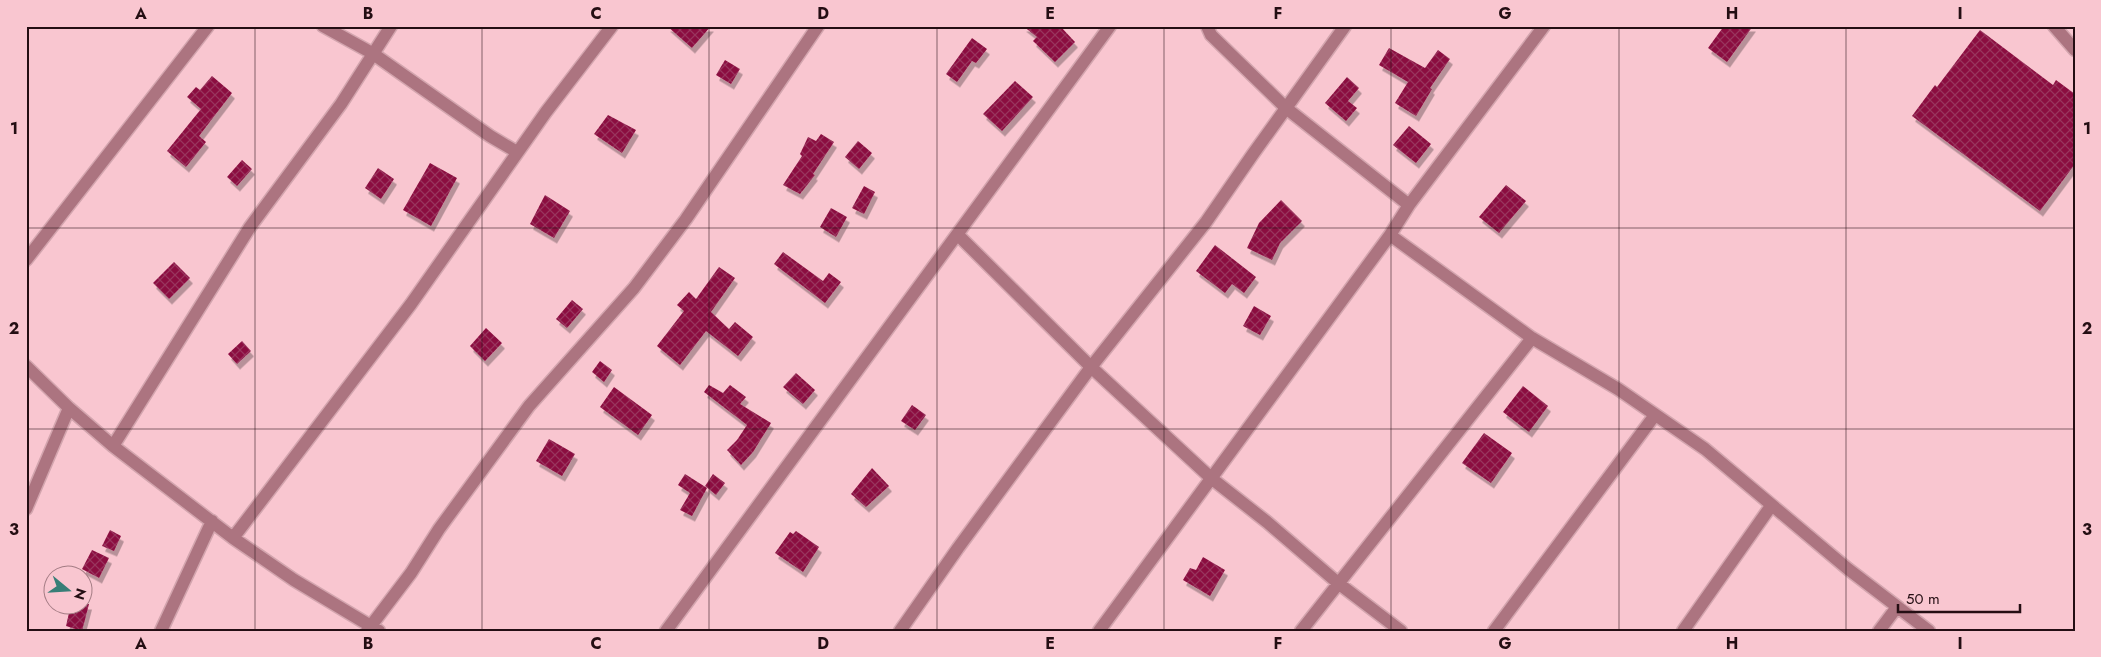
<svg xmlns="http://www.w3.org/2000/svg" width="2101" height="657" font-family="Jost,sans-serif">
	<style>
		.building { fill: url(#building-cross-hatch); filter: url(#shadow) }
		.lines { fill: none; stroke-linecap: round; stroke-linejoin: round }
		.minor-casing { stroke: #d3a5ae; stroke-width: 15 }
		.minor { stroke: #ac7480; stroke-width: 12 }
		.grid { fill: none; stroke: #240e13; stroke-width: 1; stroke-opacity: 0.55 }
		.neatline { fill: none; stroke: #240e13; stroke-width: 2 }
		.grid-label { font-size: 16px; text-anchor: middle; font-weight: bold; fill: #240e13 }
	</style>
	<defs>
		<pattern id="building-cross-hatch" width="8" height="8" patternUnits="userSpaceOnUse" patternTransform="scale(1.25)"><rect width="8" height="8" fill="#8b0b3f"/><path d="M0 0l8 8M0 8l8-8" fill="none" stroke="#98365d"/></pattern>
		<filter id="shadow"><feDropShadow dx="3" dy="5.5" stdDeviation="0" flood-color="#0004"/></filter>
	</defs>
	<rect width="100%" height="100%" fill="#f9c6d0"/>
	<path class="building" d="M667,26H711L692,48Z
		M1023,26H1060L1075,42L1055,62L1033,41L1037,37Z
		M1724,26H1753L1727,62L1708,48Z
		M1980,30L2053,85L2056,80L2075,94V164L2040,211L1912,116L1935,85L1937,87Z
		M972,38L987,49L976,63L972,61L957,82L946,74Z
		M1389,48L1425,68L1438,50L1450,59L1430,88L1432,89L1416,116L1395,103L1408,82L1379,65Z
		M725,60L740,69L731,84L716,75Z
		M212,76L232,93L199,136L206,142L186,167L167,151L201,109L187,97L196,87L200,90Z
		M1347,77L1359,88L1348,101L1357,108L1346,121L1325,103Z
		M1015,81L1033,97L1002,131L983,114Z
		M608,115L636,130L622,153L594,134Z
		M1409,126L1431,144L1416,163L1393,145Z
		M821,134L834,142L813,174L815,175L800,194L783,185L802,156L800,154L808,137L816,141Z
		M858,141L872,153L859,169L845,157Z
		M242,160L252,169L237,186L227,177Z
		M430,163L457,178L431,226L403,210Z
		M378,168L394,179L381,199L365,188Z
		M1506,185L1526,201L1499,233L1479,217Z
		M864,186L875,192L864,214L852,208Z
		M545,195L570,211L554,238L530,224Z
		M1281,200L1302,221L1280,243L1272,260L1247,248L1259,223Z
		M831,208L847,217L836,237L820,227Z
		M1215,245L1256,277L1244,293L1232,284L1225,293L1196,271Z
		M783,252L823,281L829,273L841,282L825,303L774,264Z
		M174,262L190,278L169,299L153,283Z
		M719,267L735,278L711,312L729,329L735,322L753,337L738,356L706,331L680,365L657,346L684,311L677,305L689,292L696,299Z
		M572,300L583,309L567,328L556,319Z
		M1254,306L1271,316L1260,335L1243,326Z
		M486,328L502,343L485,361L470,346Z
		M242,341L251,351L237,364L228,354Z
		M600,361L612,370L604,382L592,372Z
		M796,373L815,390L803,404L783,387Z
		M709,385L723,393L730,385L746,397L740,404L771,423L753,452L741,465L727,450L737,440L747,425L704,392Z
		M1523,386L1548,406L1529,432L1503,412Z
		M614,387L652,415L638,435L600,407Z
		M912,405L926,415L915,430L901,421Z
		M1484,433L1512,453L1491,483L1462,463Z
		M549,439L575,454L562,476L536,461Z
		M872,468L889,486L866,507L851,494Z
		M685,474L707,488L692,516L680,510L690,493L678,485Z
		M713,474L725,483L716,495L705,486Z
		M110,530L121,536L114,551L102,546Z
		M796,531L819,547L803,572L775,553L790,532L793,534Z
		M92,550L109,558L99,578L82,569Z
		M1203,557L1225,570L1210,596L1183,580L1190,568L1196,570Z
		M71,604H89L82,631L66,626Z"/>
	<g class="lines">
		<g class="minor-casing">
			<path id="minor" d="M323,26L372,53L490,136L517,152
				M1207,26L1211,35L1286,108L1409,205
				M2054,26L2075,50
				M958,235L1091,367L1211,478L1267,522L1338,583L1401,631
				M1390,235L1532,338L1618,389L1705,449L1848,569L1929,631
				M26,260L208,26
				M26,366L69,408L113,446L233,538L294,580L379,631
				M113,446L250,227L341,104L391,26
				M26,509L69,408
				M233,538L411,304L546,112L612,26
				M161,631L212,521
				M367,631L411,573L439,529L529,406L634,288L686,219L818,26
				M666,631L1110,26
				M900,631L958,548L1091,367L1206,222L1253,154L1345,26
				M1099,631L1390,235L1409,205L1544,26
				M1301,631L1532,338
				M1494,631L1655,415
				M1683,631L1771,506
				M1879,631L1897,607"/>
		</g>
		<use href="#minor" class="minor"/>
	</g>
	<path class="grid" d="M255,26V631M482,26V631M709,26V631M937,26V631M1164,26V631M1391,26V631M1619,26V631M1846,26V631M26,228H2075M26,429H2075"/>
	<rect width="2101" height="657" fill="none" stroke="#f9c6d0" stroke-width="55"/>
	<g transform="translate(68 590) rotate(108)"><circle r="24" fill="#f9c6d0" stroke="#a47c84"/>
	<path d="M0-4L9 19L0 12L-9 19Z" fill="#387e77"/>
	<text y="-8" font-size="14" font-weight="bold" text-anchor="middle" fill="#240e13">N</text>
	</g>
	<path d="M1898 604v8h122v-8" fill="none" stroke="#240e13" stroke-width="2.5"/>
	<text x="1906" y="604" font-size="15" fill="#240e13" stroke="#f9c6d0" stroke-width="4" paint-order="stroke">50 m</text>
	<rect x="28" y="28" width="2046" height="602" class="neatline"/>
	<g class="grid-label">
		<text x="141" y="19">A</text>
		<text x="368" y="19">B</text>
		<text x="596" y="19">C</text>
		<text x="823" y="19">D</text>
		<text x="1050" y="19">E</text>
		<text x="1278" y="19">F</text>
		<text x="1505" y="19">G</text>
		<text x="1732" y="19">H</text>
		<text x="1960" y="19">I</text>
		<text x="14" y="134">1</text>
		<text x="2087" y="134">1</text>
		<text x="14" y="334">2</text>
		<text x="2087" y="334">2</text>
		<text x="14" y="535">3</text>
		<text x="2087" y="535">3</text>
		<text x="141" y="649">A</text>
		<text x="368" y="649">B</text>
		<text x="596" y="649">C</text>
		<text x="823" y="649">D</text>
		<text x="1050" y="649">E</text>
		<text x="1278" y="649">F</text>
		<text x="1505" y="649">G</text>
		<text x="1732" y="649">H</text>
		<text x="1960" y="649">I</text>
	</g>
</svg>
